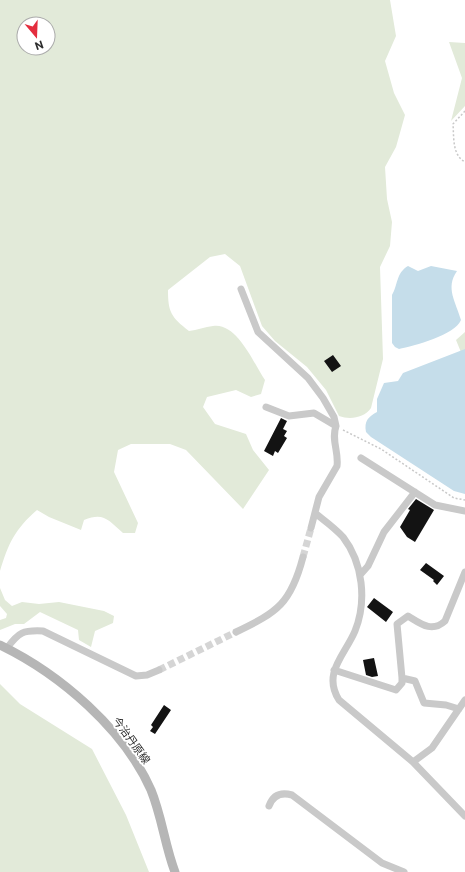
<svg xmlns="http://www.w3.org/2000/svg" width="465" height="872" font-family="Commissioner,'Noto Sans JP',sans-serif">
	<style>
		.green { fill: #e2ead9; fill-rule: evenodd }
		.water { fill: #c5ddea }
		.building { fill: #131313 }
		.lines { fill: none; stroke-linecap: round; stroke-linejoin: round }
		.street-tunnel { stroke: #d5d5d5; stroke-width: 7; stroke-dasharray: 7 3.5; stroke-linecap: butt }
		.path { stroke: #c9c9c9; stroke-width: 1.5; stroke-dasharray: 2 2; stroke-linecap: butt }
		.street { stroke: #c9c9c9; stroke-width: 7 }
		.secondary { stroke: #b6b6b6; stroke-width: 9 }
		.labels { text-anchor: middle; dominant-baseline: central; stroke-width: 4; stroke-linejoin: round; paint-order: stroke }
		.street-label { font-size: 11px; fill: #2c2c2c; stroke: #fff }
	</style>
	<rect width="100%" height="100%" fill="#fff"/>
	<path class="green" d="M0,0H390L396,36L385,61L394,93L405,115L396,147L385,167L387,199L392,222L390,246L380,267L383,359L371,408C364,418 350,420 339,416L326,390L307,367L275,341L262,326L240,266L225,254L210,257L168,290C168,312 171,317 189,331C197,330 205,327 213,326C237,322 254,364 265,380L261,394L251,397L236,390L207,397L203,407L215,424L246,434L253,450L269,470L243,509L186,450L170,444H131L118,450L114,472L138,523L135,533H123C108,520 104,512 84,520L81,530L49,517L37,510C15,529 8,544 0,571ZM24,24H48V48H24Z
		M449,42L465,43V106L451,121L462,78Z
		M465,332V362L456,340Z
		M0,588L5,600L12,606L22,602L39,604L59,602L104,611L114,616L113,623L95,631L91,647L79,640L78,630L40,612L24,624H15L0,630V620L6,618L7,614L0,606Z
		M0,684L20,704L92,749L126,815L149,872H0Z"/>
	<path class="water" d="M408,266L418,271L431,266L457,271C445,288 456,302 461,320C455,335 414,346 399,349L395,347L392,343V295C398,285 396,273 408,266Z
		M465,349V494L454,491L371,437L366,432C364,421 368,417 377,412V399L384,383L398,381L403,373Z"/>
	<path class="building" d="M333,355L341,366L332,372L324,361Z
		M281,418L287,421L283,429L287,431L284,436L287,438L278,453L275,451L273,456L264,451Z
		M416,499L434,510L415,542L407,537L400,527L410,510L408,509Z
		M426,563L444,576L437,585L433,581L434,580L420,570Z
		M374,598L393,612L386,622L367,607Z
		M374,658L378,676L372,677L366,675L363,660Z
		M164,705L171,710L155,734L150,731L153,727L151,725Z"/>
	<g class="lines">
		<path class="street-tunnel" d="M303,557L311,528
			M159,670L236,632"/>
		<path class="path" d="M465,111L453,124C454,137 452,155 465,162
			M343,430L381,449L454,498L465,500"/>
		<path class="street" d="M241,289L258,332L308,378L323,398L334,417L336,426
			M266,407L289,416L314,413L336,426C331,440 339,452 337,466L319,497L311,528
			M361,458L435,505L465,511
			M315,513C325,521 335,528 343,537C363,563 367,601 355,631C345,655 322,673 339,700L413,762L465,816
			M360,575L368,566L384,532L415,492
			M236,632C278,612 291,603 303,557
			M7,648C19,632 23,630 43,631L136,676L147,675L159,670
			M334,670L396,690L402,683V678L397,624L408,616C421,624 432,633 445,621L465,572
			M402,678L415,681L424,703L446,705L459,709
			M413,762L432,748L465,700
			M269,806C273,795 281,792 292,795L382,863L404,872"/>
		<path class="secondary" d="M0,645C60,674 124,729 151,790C162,817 165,846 175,872"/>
	</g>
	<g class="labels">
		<g class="street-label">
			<text transform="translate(132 740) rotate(54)">今治丹原線</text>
		</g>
	</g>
	<g transform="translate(36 36) rotate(161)"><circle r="19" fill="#ffffff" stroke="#ababab"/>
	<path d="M0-3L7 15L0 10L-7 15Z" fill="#e42d3e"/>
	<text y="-6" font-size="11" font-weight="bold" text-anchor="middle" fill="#2c2c2c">N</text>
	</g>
</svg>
